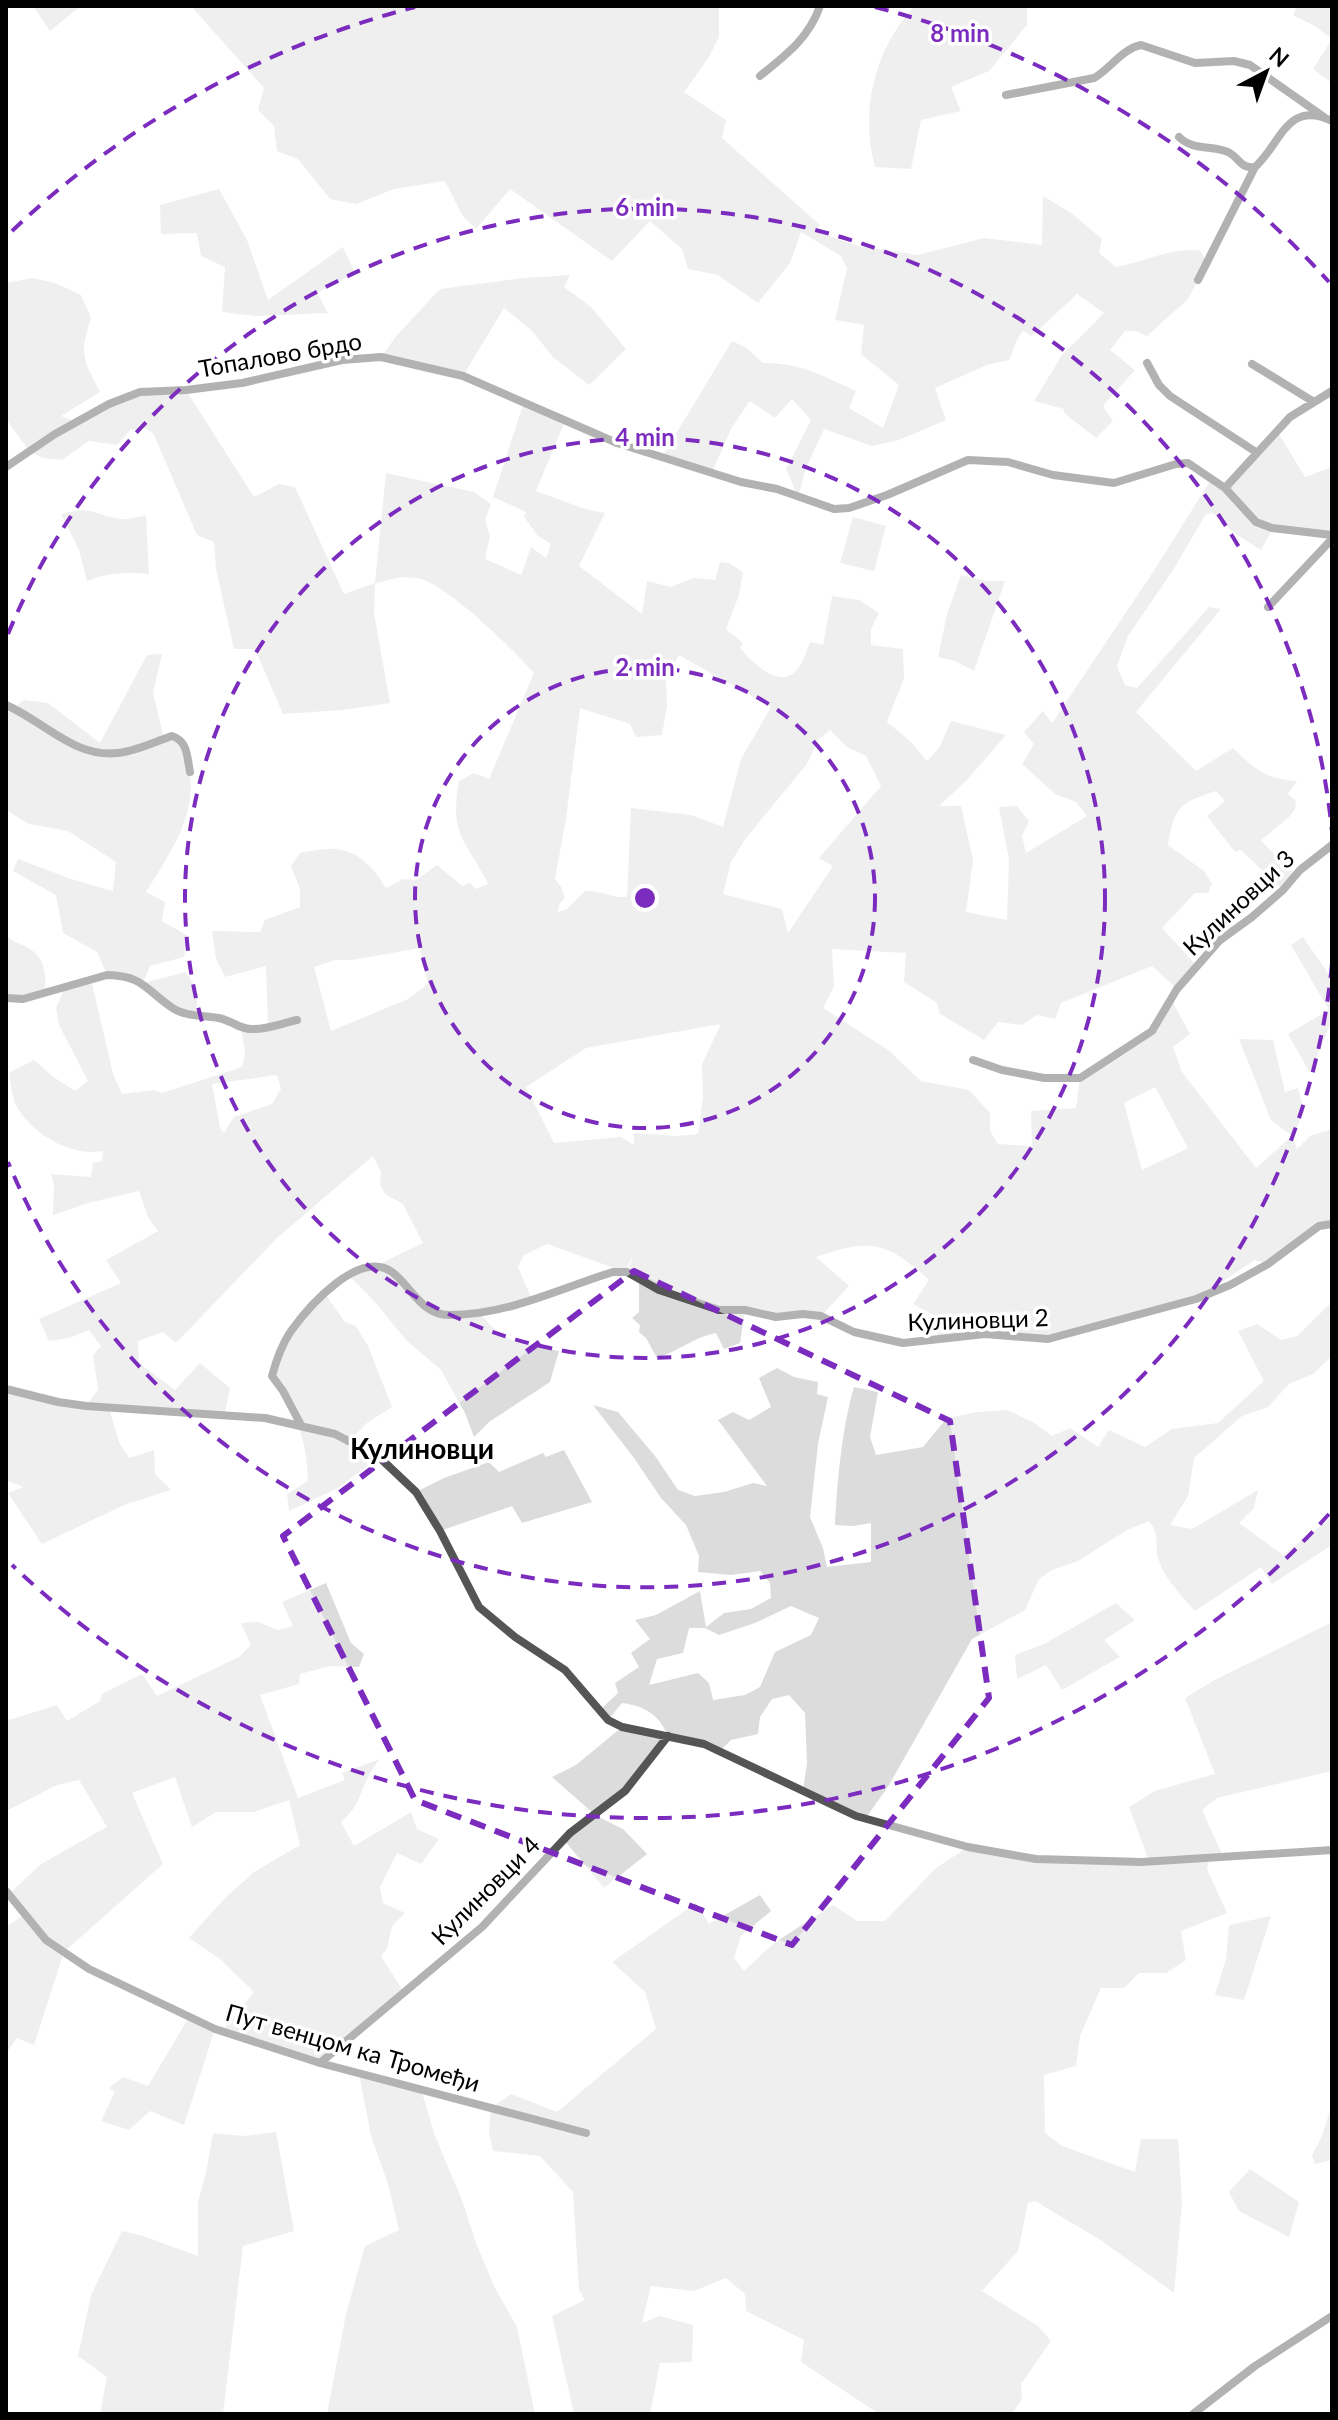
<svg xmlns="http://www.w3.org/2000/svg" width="1338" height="2420" font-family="Lato,sans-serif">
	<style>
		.green { fill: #dcdcdc; fill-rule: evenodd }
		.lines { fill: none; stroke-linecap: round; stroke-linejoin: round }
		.minor { stroke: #555; stroke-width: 8 }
		.marked { fill: none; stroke: #7b2cbf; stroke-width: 6; stroke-dasharray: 16 10; stroke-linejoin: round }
		.ring { fill: none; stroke: #7b2cbf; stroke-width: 4; stroke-dasharray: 14 10 }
		.labels { text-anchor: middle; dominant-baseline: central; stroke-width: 7; stroke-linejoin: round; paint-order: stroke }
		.street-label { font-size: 24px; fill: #000; stroke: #fff }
		.quarter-label { font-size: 28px; font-weight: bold; fill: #000; stroke: #fff }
		.centre { fill: #7b2cbf; stroke: #fff; stroke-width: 4 }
		.ring-label { font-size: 24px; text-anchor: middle; font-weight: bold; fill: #7b2cbf; stroke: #fff; stroke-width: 7; stroke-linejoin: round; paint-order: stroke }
	</style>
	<rect width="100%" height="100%" fill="#fff"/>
	<path class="green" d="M33,6H81L50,31Z
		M191,6H711L719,8V37L709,57L684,92L726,120L722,138L820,225L815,231L858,246L918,255L984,238L1042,245L1043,196L1074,215L1102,239L1099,253L1116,267C1144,262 1175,246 1201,251L1207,264L1188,299L1147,336L1136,331H1125L1110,350L1135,370L1103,406L1113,421L1096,438L1064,413V409L1034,401L1062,355L1104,313L1077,294L1032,336L1023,331L1017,340L1009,360L987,365L935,388L946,420L899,440L872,446L824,429L806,468L798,497L786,469L811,420L792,399L775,418L750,401L732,427L713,470L662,457L732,341L745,347L763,363C803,363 820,375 856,391L849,408L883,428L899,385L861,354L864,325L835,320L847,268L841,256L801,232L790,263L758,303L718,275L688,269L682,249L650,221L612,261L510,189L476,229L462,215L445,181L394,189L356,204L330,199L298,159L277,151L274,126L258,110L264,88Z
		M911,6H1027V25L989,71L951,87L961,111L921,120L911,169L875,167C860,112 874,51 912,9Z
		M1297,6H1332V83L1313,69L1332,39L1315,26L1293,15Z
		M219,189L247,240L268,300L343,247L355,273L317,293L328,313L255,316L222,312L225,267L201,256L197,233L161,234L160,205Z
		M570,275L564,287L591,307L626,349L589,385L553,357L532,331L504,308L463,376L381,357L397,335L440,289L524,278Z
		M33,278L55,283L81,295L91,318C79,355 83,359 100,392L61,416L76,422L140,392L186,390L254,497L279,484L295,487L344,594L375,583L386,473L474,492L491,504L485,520L490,536L485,559L521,575L531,547L546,558L551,544L538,536L524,517L526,512L493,497L524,402L565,421L536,491L585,509L605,513L579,566L642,614L647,581L671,587L693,578L715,580L720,562L729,563L743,572L739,595L726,629L743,643L740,648C753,663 782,693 799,667C804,660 807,650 810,642L823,645L832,596L859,600L879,613L871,629V645L903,649L904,678L887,722L910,741L927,761L939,748L951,721L1006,735L966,781L939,806H961L973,860L966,912L1007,920L1009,860L999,807L1017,806L1029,821L1022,836L1026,853L1087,816L1076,802L1055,794L1022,764L1034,744L1024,732L1043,711L1052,723L1155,569L1212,478L1225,487L1277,431L1305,477L1332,467V535L1273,528L1261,550L1234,533L1213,513L1206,514L1173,570L1128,636L1117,666L1125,685L1137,688L1209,607L1221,609L1136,712L1196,771L1233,748C1255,769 1265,779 1297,781L1288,794L1296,801L1295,809L1289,817L1261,840L1295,876L1283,890L1241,850L1235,852L1207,816L1225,801L1216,791C1179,803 1174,807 1168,845L1204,871L1212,884L1208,893H1195L1162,928L1198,967L1177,989L1152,966L1061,1003L1055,1019L1037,1015L1022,1025L998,1022L984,1040L940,1014L937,1003L904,982L906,953L832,949L834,987L823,1008L888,1050L921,1081L969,1090L990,1113V1131L998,1144L1032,1146L1031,1111L1076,1108L1080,1078L1152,1031L1171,999L1190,1034L1173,1047L1182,1072L1256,1168L1292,1136L1271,1120L1239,1039L1273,1040L1285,1092L1298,1088L1304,1111L1293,1136L1297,1149L1310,1136L1332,1129V1224L1319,1226L1268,1264L1255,1260L1196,1299L1048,1339L985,1334L938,1340L935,1316L913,1304L929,1280C887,1241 869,1238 816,1257L849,1286L821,1316L776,1317L745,1311L740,1343L724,1349L716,1333C694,1337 679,1351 657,1358L646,1338L639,1332L640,1325L632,1318L639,1312V1280L627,1272L635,1251L625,1272L547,1244L524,1255L518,1267L533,1302L481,1314C503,1344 524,1344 559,1351L550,1382L489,1422L474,1437L465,1413L441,1370L406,1340L374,1301L347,1274L377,1265L423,1243L403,1204L385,1194L380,1185L381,1172L373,1156L277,1238L176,1343L163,1332L138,1341L139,1363L175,1390L200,1363L230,1388L225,1413L109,1408L119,1442L129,1458L154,1450L155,1474L171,1490L124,1505L42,1544L8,1493L23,1487L6,1480V1389L86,1405L98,1390L93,1355L101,1346L89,1330L69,1338L49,1341L39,1319L121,1283L106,1260L158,1231L148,1217L139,1191L88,1203L53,1215L54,1185L51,1174L91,1177L93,1163L102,1161L103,1151C73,1157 35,1136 18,1109C12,1099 11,1084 9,1073L34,1060L52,1076L75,1091L88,1081L59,1025L56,1008L65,988L91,979L113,1074L122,1094L154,1090L162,1093L242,1067L245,1052L241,1029L268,1027L266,966L225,977L216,959L212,931L260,932L265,920L300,907V889L291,866L301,852C312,852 324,848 335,849C359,850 375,870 386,888L403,879L416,880L437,865L462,886L470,883L476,889L488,884C466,839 449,836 459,781L474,773L489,779L534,673C513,649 453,591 424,580C407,574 391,579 375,584L374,613L390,703L342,710L283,714L255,649H234L216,569L214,542L197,535L154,435L146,428L130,430L117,445L89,441L62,460L43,458L29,451L6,419V283ZM679,655L771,707L741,759L723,827L691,815L631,808L627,897C612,898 600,890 585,891L567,909L558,912L559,905L565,898L561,887L555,879L566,819L580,708L630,724L636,737L662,735L667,706L666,678ZM830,730L847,747L866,756L881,786L819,858L833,866L788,933L782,909L723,894L731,862L746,838L807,764L818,740ZM420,948L428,984L408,999L331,1031L314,967L335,960H352ZM721,1024L702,1064L703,1097L698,1134L675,1136L634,1133V1145L621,1137L554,1143L526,1087L586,1048ZM277,1075L281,1089L272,1104L234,1117L224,1133L220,1128L212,1084ZM1155,1087L1188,1148L1142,1170L1124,1103Z
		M80,510C95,510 105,517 119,519C128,520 138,517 146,515L149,574C126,572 108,573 87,581L79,550L61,514Z
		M853,517L886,526L874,571L840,563Z
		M961,575L985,581H1005L974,671L955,661L938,657L947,614Z
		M162,654L153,693L164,738L177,737C181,749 188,762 190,774C196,818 168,856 146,892L165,902L162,921L188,936L184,957L150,966L143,983L186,972C196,985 200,999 195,1015L186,1013L152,989L107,975L97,952L63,933L56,895L13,871L18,859L71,879L113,891L116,862L68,831L29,824L6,810V714L24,700L48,703L100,743L147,655Z
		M6,935C14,944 26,944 34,952C46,962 47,980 44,994L6,998Z
		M1303,937L1332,979V1020L1310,1073L1288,1034L1329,1010L1291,945Z
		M325,1294L345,1322L356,1326L368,1346L392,1407L367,1423L349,1441L379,1457L338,1488L289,1511L287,1494L308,1481C306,1432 296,1417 272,1376L290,1332Z
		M1332,1302V1356L1313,1374L1289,1384L1268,1407L1242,1416L1194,1458L1188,1496L1170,1525L1192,1529L1258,1490L1254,1508L1239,1523L1283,1555L1332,1517V1545L1272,1584L1261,1567L1195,1611C1182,1596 1163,1577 1158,1558C1154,1541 1161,1537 1149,1521L1127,1530L1078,1561L1052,1570L1039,1579L1025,1610L972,1639L889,1785L866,1818L803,1790L807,1763L805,1713L789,1695L772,1699L760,1717L758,1734L731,1740L720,1751L668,1736L625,1791L595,1815L623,1829L647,1854L604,1888L564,1840L594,1814L552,1777L576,1765L622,1727L668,1736C659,1714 644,1706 622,1703L608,1720L599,1711L618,1693L615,1683L639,1667L631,1653L650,1639L635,1620L656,1615L700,1591L706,1627L724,1613L751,1609L771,1598L770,1583L760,1571L731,1575L698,1572L699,1556L686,1525L661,1498L634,1458L593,1405L618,1412L655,1456L678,1490L695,1496L724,1492L753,1483L767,1486L718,1420L733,1412L749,1420L771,1407L759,1378L777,1368L794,1377L818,1382L817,1394L828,1397L818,1444L810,1517L823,1548L827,1567L871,1562V1523L853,1526L835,1525C837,1483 842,1427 854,1387L878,1392L870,1437L876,1455L923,1447L947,1418L977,1412L1007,1410L1033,1422L1052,1436L1070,1428L1098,1447L1109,1430L1145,1447L1172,1429L1218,1423L1264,1381L1238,1331L1257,1324L1281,1340L1297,1336ZM791,1606L819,1618L811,1635L775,1652L760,1687L745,1695L713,1700L709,1683L698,1673L649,1685L657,1659L683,1653L689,1628H705L719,1635L755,1623Z
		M564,1450L592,1502L522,1523L512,1506L440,1531L416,1492L444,1478L489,1462L499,1472L543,1453L546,1457Z
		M326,1583L351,1643L364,1654L359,1667L330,1666L300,1674L299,1684L260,1695L298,1798L345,1780L342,1773L380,1759C360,1782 364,1803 341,1822L354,1846L411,1812L417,1829L439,1839L421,1864L397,1853L380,1887L383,1903L405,1913L392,1926L387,1949L381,1956L403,1991L320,2063L221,2032L254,1992L220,1959L189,1938L225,1898L254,1872L300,1845L289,1800L253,1812H216L192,1827L175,1777L132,1793L163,1864L64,1952L34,2045L17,2038L6,2053V1927L25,1914L9,1894L41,1864L107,1827L79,1780L57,1785L6,1811V1717L9,1720L57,1705L67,1721L100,1701L102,1694L142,1674L157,1696L239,1657L251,1645L241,1623L258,1622L278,1630L293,1626L282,1602Z
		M1116,1603L1135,1620L1104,1640L1120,1657L1062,1690L1046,1665L1017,1679L1015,1655L1044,1644Z
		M1332,1622V1771L1217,1798L1202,1810L1223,1856L1210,1857L1207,1869L1227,1913L1181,1931L1186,1960L1166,1973H1139L1124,1988H1101L1080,2036L1076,2066L1044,2075L1045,2133L1062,2146L1135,2172L1141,2139H1178L1182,2202L1174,2293L1102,2241L1035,2201L1028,2203L1018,2251L982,2291L1038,2326L1051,2341L1021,2384L1022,2399L1012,2414H879L801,2362L804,2340L746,2311L745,2294L726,2278L694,2291L651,2286L642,2323L660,2316L693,2325L692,2362L660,2363L650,2414H574L552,2316L585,2300L579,2290L573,2192L540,2156L493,2151L489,2132L491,2108L511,2094L557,2112L656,2029L645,1992L612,1962L696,1903L709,1924L760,1895L771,1911L741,1936L734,1958L744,1971L774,1943L833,1905L857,1921H885L936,1868L968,1847L1036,1859L1149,1861L1129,1807L1155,1791L1215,1774L1185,1698L1213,1681Z
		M1271,1916L1244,2000L1215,1995L1226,1959L1229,1925Z
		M189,2017L215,2029L184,2125L150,2111L129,2130L101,2121L115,2092L109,2088L123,2077L148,2086Z
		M359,2073L421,2089L435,2136L462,2200L476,2243L494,2286L517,2327L535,2414H327L346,2314L365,2246L399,2230L388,2184L371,2136Z
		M1332,2104V2160L1315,2164L1312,2155L1322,2136Z
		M276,2132L294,2231L243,2246L223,2414H100L107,2377L78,2356L91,2295L122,2231L143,2236L198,2256V2202L206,2173L213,2133L244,2136Z
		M1250,2169L1299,2202L1289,2237L1239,2211L1229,2192Z"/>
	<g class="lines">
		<path class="minor" d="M760,76C786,55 809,38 820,6
			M1006,95L1094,78C1110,69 1122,49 1141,45L1195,63L1234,61L1250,65L1324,117
			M1179,137C1193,151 1212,145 1228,152C1240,158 1240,169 1255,167
			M1198,280L1255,167C1281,144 1287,99 1332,121
			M1147,363L1159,385L1170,396L1256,452
			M1252,364L1314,402
			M6,467L55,434L109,404L140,392L186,390L242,383L342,360L381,357L463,376L617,443L741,482L777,489L834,509L849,508L887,495L968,460L1008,462L1053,475L1114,483L1176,464L1188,463L1225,488L1256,522L1272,528L1332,535
			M1225,488L1290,417L1332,391
			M1268,607L1332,539
			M6,705C45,722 74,758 118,753C137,751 154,742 172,736C188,741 187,757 190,772
			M6,998L23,999L107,975C143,976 144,988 171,1007C185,1017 203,1015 219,1018C233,1021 240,1030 254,1029C268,1029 283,1023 297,1020
			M973,1060L1002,1070L1044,1078H1080L1152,1031L1177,989L1219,941L1252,917L1283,890L1300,870L1332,845
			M6,1389L58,1402L86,1406L265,1418L335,1434L379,1457L416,1492L440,1531L479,1607L515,1637L565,1670L608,1720L622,1727L704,1744L856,1816L968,1847L1036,1859L1142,1862L1332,1850
			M301,1425L283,1391L272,1376C276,1361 282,1344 291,1331C309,1306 359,1249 392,1272C411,1286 421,1315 449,1315C508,1315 558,1289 613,1272H627L659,1290L719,1310H745L776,1317L803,1314L821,1316L854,1332L903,1343L985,1334L1048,1339L1196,1299L1230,1285L1268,1264L1319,1226L1332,1224
			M6,1891L46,1940L89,1969L215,2029L320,2063L586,2133
			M320,2063L482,1927L570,1833L625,1791L668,1736
			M1193,2414L1255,2366L1332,2316"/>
	</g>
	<path d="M0 0H1338V2420H0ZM634,1271L950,1421L989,1698L792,1945L415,1800L283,1536Z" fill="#fff" fill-opacity=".55" fill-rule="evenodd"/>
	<path class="marked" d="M634,1271L950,1421L989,1698L792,1945L415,1800L283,1536Z"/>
	<g class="ring">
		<circle cx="645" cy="898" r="230"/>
		<circle cx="645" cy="898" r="460"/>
		<path d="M1332 964A690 690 0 0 1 8 1162M8 634A690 690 0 0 1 1332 832"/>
		<path d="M1329 1514A920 920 0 0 1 12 1565M12 231A920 920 0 0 1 415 7M875 7A920 920 0 0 1 1329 282"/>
	</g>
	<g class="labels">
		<g class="street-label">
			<text transform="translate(280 354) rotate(-10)">Топалово брдо</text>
			<text transform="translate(1238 902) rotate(-43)">Кулиновци 3</text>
			<text transform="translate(978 1319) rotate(-2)">Кулиновци 2</text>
			<text transform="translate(485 1890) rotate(-45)">Кулиновци 4</text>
			<text transform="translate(353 2047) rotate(16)">Пут венцом ка Тромеђи</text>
		</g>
		<g class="quarter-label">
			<text x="422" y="1448">Кулиновци</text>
		</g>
	</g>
	<circle cx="645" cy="898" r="12" class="centre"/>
	<g class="ring-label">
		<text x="960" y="42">8 min</text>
		<text x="645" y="216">6 min</text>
		<text x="645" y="446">4 min</text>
		<text x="645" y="676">2 min</text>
	</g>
	<rect width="1338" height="2420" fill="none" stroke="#000000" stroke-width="16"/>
	<g transform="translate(1266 72) rotate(41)" stroke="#ffffff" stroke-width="6" paint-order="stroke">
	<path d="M0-6L14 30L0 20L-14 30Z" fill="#000000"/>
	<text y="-12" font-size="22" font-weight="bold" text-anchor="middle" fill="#000000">N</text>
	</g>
</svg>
